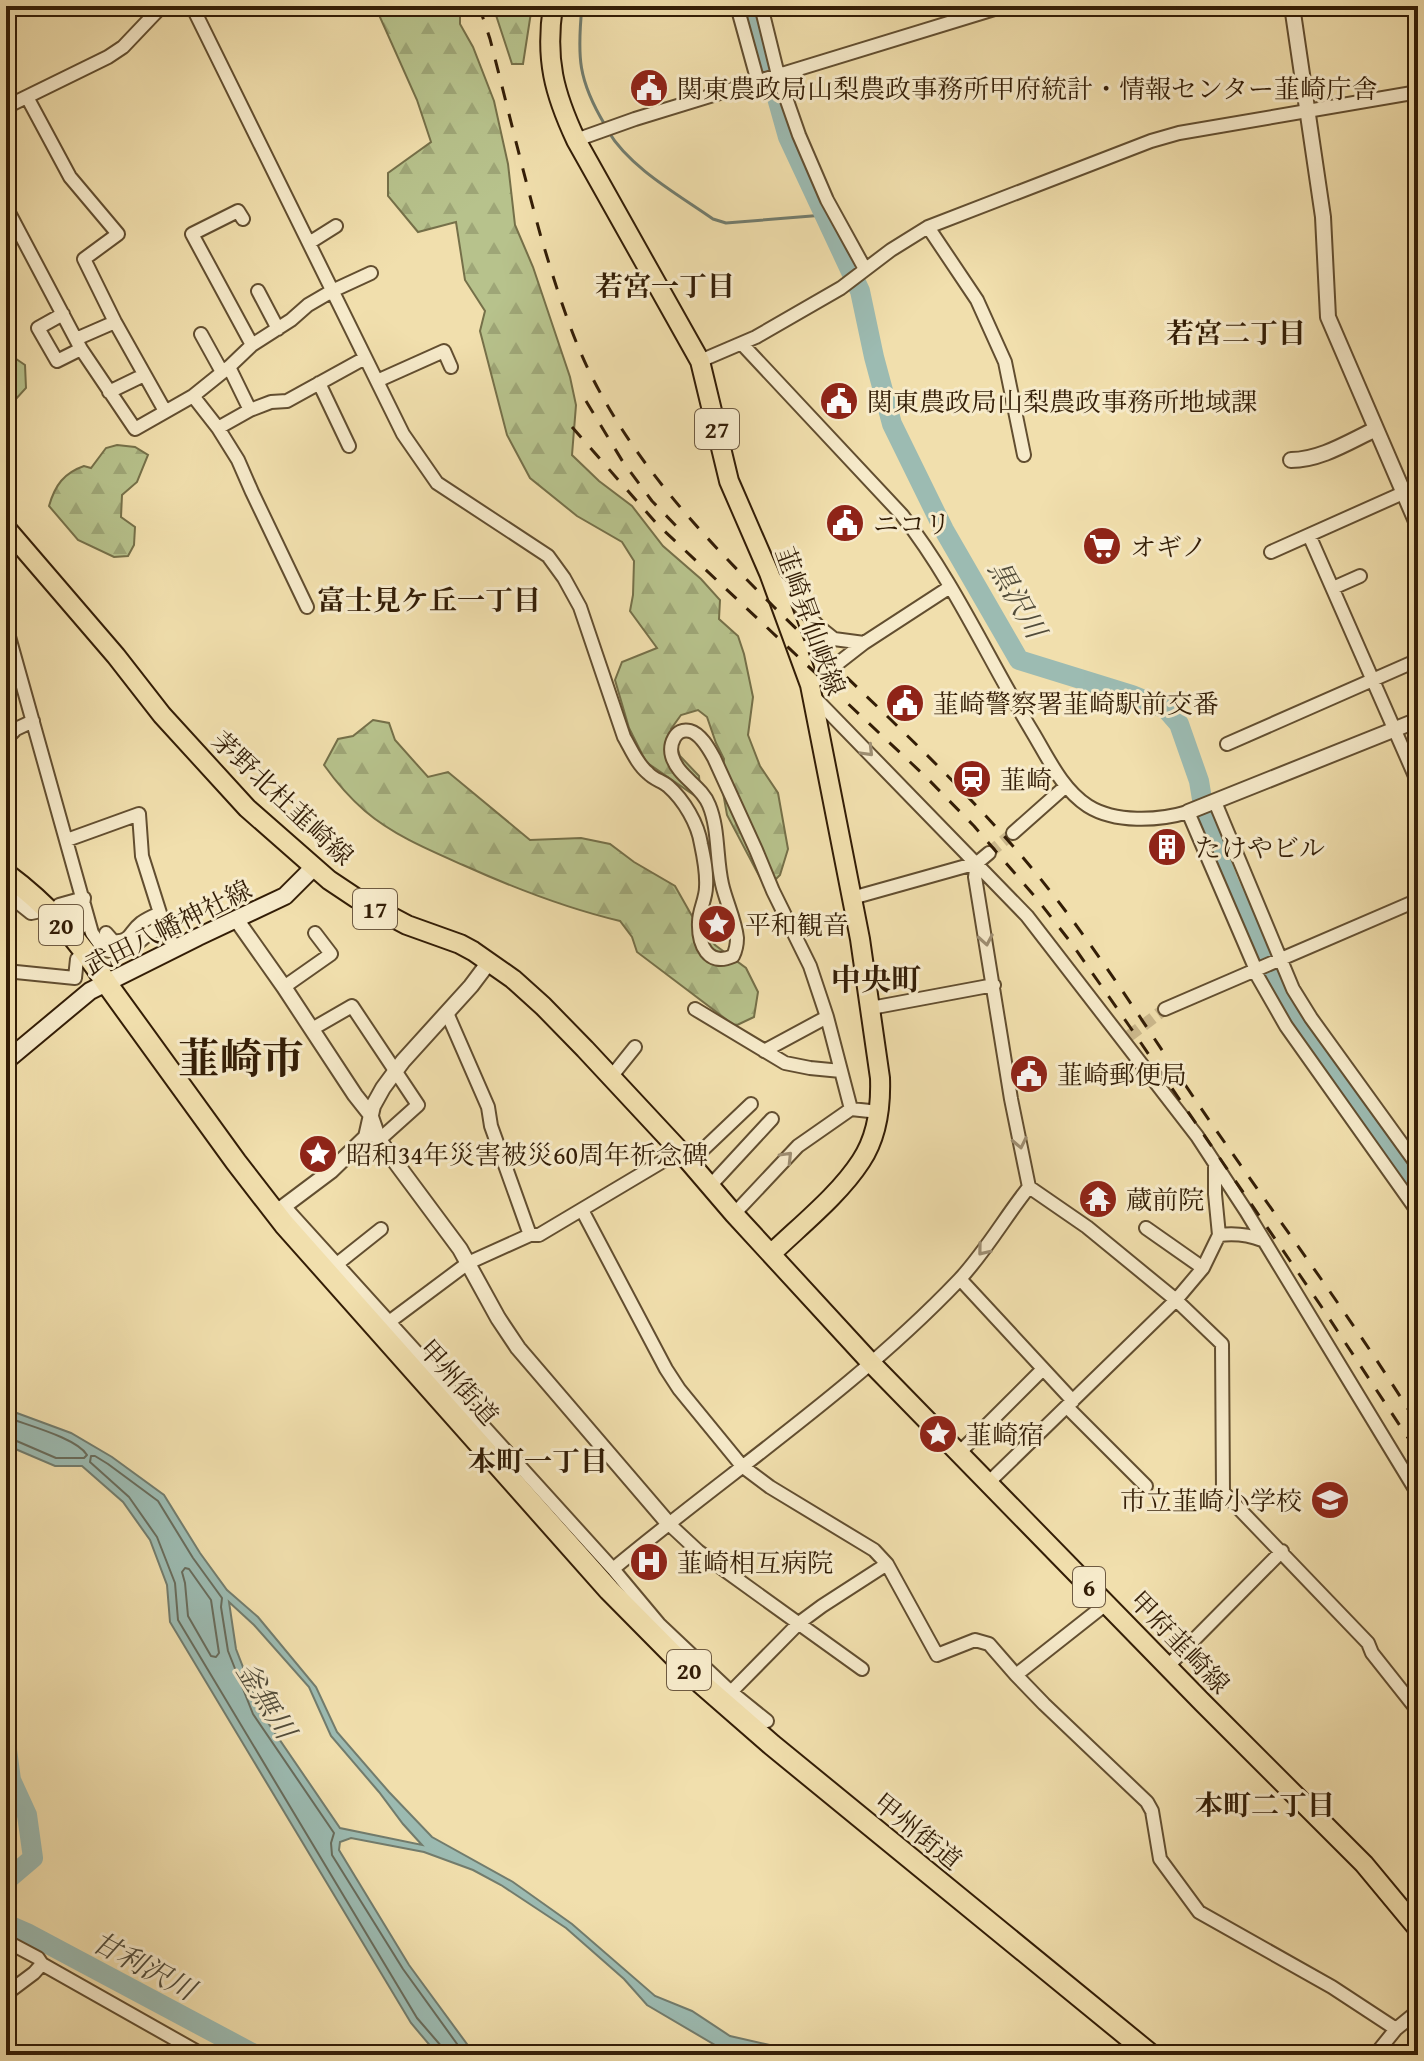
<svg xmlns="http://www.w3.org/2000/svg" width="1424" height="2061" font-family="'Gentium Book Plus','Noto Serif JP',serif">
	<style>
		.forest { fill: url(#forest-firs); stroke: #757049; stroke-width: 2 }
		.water { fill: #9cbbb2; stroke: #727c6d; stroke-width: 2; fill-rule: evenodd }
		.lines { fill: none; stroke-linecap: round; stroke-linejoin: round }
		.shore { stroke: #686c5c; stroke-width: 2 }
		.stream { stroke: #727c6d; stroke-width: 3 }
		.river { stroke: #9cbbb2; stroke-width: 20 }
		.minor-tunnel { stroke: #cbb88c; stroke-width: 12; stroke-dasharray: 12 6; stroke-linecap: butt }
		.minor-casing { stroke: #624e30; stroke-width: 16 }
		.tertiary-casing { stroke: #624e30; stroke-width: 18 }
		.secondary-casing { stroke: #331d06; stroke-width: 20 }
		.primary-casing { stroke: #331d06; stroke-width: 22 }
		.trunk-casing { stroke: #331d06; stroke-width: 24 }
		.minor { stroke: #f6eaca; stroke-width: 12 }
		.tertiary { stroke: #f6eaca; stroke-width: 14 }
		.secondary { stroke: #f6eaca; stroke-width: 16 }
		.primary { stroke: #f1dfad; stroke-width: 18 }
		.trunk { stroke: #f1dfad; stroke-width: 20 }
		.rail { stroke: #331d06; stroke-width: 3; stroke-dasharray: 14 14; stroke-linecap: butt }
		.oneway { stroke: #9e8e72 }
		.labels { text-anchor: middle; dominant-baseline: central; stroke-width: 6; stroke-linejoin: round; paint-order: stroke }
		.shield { fill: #f6eaca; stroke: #6e5a41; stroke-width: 2 }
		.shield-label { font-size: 24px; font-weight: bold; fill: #331d06 }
		.poi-label { font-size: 26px; fill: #331d06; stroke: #f6eaca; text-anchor: start }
		.street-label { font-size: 26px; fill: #331d06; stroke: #f6eaca }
		.neighbourhood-label { font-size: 28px; font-weight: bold; fill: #331d06; stroke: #f6eaca }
		.water-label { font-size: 28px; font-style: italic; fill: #524c3a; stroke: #f6eaca }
		.quarter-label { font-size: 30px; font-weight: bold; fill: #331d06; stroke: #f6eaca }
		.town-label { font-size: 42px; font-weight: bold; fill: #331d06; stroke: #f6eaca }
	</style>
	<defs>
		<pattern id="forest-firs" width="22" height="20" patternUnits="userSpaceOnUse" patternTransform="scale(2)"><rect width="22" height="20" fill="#b7c28c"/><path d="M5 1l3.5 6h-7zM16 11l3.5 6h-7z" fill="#9ea677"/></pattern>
	</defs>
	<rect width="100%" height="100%" fill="#f1dfad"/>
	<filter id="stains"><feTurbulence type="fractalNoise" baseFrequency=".0025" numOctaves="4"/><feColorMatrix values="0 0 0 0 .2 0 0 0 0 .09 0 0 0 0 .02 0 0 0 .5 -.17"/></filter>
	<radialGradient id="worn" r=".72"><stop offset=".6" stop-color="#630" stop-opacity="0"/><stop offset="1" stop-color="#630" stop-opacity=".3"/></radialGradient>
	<path class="forest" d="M375,6H460V24L473,47L494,101L508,164L515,225L533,267L570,377L576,405L572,455L599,481L632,506L663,546L701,579L720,600L719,619L738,636L744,654L753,697L748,735L760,766L778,793L788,849L780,875L766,889L727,815L722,787L724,759L716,743L707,717L698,710L681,715L671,729L680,756L699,776L701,800L646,762L629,728L615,680L622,662L657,648L630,611L633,595L634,561L622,542L577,516L530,478L507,435L480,331L485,311L465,280L456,222L418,232L388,196V173L431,142L417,100Z
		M493,6H532L523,64H512Z
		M6,352L25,365L26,388L15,400L6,397Z
		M117,445L135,447L148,455L137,482L122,495L121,517L135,527L134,545L128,556L114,557L78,540L49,506C55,485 64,473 84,466L91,468L106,448Z
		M373,720L389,723L395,740L428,777L448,772L530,840L581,838L610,844L634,862L675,886L692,916L715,945L746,968L758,992L754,1017L735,1026L637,952L632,937L620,921C565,908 514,888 463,865C429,850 393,835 365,811C350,798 336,782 324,765L338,739L353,736Z"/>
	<path class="water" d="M6,1409L71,1433L112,1457L164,1495L200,1553L227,1590L258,1617L316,1687L337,1732L389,1792L432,1837L513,1882L572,1924L655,1996L692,2011L730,2036L774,2046L788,2055H776L753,2049L758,2055H732L647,2005L624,1979L566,1928L501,1885L473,1870L424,1852L351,1838L340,1842L339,1850L409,1965L475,2055H438L411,2023L170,1622L167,1585L150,1540L123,1502L82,1466H55L6,1445ZM229,1602L254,1625L309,1687L331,1736L379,1792L403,1824L422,1845L340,1828L260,1711L236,1649Z"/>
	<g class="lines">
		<path class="shore" d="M6,1417C26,1425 77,1438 87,1455L84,1458H56L12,1439H6
			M185,1568L189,1569L211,1600L219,1653L216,1657L211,1656L188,1616L185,1583L182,1572Z
			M443,2055L442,2047L417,2018L178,1620L175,1583L157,1537L129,1497L90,1462L91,1456H95L108,1464L158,1501L193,1558L222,1598L221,1607L228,1651L253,1714L334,1833L331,1843L332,1855L403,1969L465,2055"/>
		<path class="stream" d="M582,6C577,57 578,80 605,125
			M608,131C630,168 679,195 713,219L726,223L824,215"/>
		<path class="river" d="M753,6L754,16L788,137L860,291L874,357L892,424L944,530L1019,660L1132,695L1166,709L1179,724L1199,781L1206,823L1229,883L1278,989L1418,1188
			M6,1742L11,1780L27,1815L33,1858L6,1881
			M6,1924L29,1934L256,2055"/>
		<path class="minor-tunnel" d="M989,853L1013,833
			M1129,1036L1165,1009"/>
		<g class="minor-casing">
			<path id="minor" d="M192,6L403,434L437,483L548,556L564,578L580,607L624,737C631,749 637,764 648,773C653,779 662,781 668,786C684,800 698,824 701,844C704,858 707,872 706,887C706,899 699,910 699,922C698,945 708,967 733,956C736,950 737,945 737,938C735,919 726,902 722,884C716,858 719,829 709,805C701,785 678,777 672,756C669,745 675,727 690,731C701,734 709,749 714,758L756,850L773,891L810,966L827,1017L851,1109L879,1112
				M737,6L758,82
				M761,6L778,75L799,135L827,200L865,269
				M27,97L70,177L118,234L84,259L115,322L165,411
				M6,107L108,57L123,47L162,6
				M576,140L635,119L1004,6
				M6,207L81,349L135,429L193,396L229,367L252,345L291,320L308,305L332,291L371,273
				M243,219L238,211L192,234L252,345
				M928,227L977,300L1005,362L1024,455
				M309,243L336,226
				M258,291L278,329
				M63,314L38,328L57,361L81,349
				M201,334L222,372
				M76,339L115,322
				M742,344L902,515C954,581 989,661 1033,733C1048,758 1062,789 1088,806C1115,823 1158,821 1188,812L1256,970
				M700,361L756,337L841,288L891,250L928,227L1151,141L1179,133L1418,92
				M229,367L250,410
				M377,381L444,351L451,367
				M319,383L349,446
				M109,392L144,375
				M193,396L218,428L238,460L252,492L307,607
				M218,428L250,410L271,402L287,401L365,358
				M1309,535L1418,783
				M1271,552L1403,493
				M774,578L819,627L834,639
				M1333,588L1360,576
				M6,626L92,933L104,950C135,957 132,943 155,930L166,934L176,948
				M798,649L834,639L864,643
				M810,685L864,643L950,587
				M814,697L1027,916L1197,1136L1246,1211L1418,1494
				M6,739L16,729L33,721
				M1227,744L1418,660
				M1215,802L1293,989L1311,1018L1418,1166
				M1013,833L1066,786
				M67,840L139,814L142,856L160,913C153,916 146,919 141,923C129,932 131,943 113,941L106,933
				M977,863L975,877L1011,1099L1029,1187L1087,1227L1176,1300L1222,1344L1223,1492L1368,1643L1372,1653L1418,1711
				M6,893L31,913L36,912
				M852,898L977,863L989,853
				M59,905L84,898L80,928
				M1254,970L1286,1026L1418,1212
				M6,971L75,978L77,959
				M284,987L331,954L315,933
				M871,1008L994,985
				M695,1009L785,1063L810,1068L841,1071
				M1165,1009L1418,900
				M447,1013L488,1107L491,1126L530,1235
				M312,1029L352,1006L418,1105L379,1140
				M764,1051L827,1017
				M611,1077L635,1047
				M690,1162L751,1104
				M1215,1163V1194L1219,1235
				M710,1186L772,1119
				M284,1206L613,1569L659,1624L731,1692L767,1721
				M582,1210L666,1369L679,1389L742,1466L770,1487L874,1550L887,1564L937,1655L975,1640L989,1644L1016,1675L1044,1704L1147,1802L1152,1811L1160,1859L1199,1912L1332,1987L1396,2029
				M734,1214L798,1146L851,1109
				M1146,1228L1203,1268
				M337,1264L381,1229
				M960,1279L1073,1401
				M389,1322L468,1263L530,1235H539L680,1151
				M1067,1407L1146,1486
				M959,1453L1043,1369
				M988,1483L1176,1300L1203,1268L1219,1235C1235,1233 1247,1234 1262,1240
				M668,1523L698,1551L862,1669
				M613,1569C728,1473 855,1389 959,1280C986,1251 1005,1217 1029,1187
				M1167,1667L1282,1551
				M1016,1675L1106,1604
				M731,1692L799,1623L822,1606L887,1564
				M6,1941L38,1958L42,1964L203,2055
				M6,1994L34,1973L42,1964
				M1375,2055L1396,2029L1418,2011"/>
		</g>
		<g class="tertiary-casing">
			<path id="tertiary" d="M1292,6L1323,217L1328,317L1418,526
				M1291,460C1321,460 1350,441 1376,429
				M1188,812L1418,720
				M236,919L284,987L355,1095L370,1114L379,1140L460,1249L498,1318L518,1348L668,1523
				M275,1213L331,1171L366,1137L373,1106L383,1088L403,1061L471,986L489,962"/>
		</g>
		<g class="secondary-casing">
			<path id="secondary" d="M6,1061L90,991L198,937L285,896L314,867"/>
		</g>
		<g class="primary-casing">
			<path id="primary" d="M553,6C545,59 554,93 576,140L700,361L729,481L769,573L810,685L860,939L880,1078C881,1106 877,1137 861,1161C839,1195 801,1225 771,1254
				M6,528L116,656L162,715L247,808L329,880L356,898L407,925L460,944L473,951L513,979L543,1006L585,1049L680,1151L734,1214L872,1364L1203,1703L1364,1864L1418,1929"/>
		</g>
		<g class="trunk-casing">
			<path id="trunk" d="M6,874C45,903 81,942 107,984L236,1162L284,1224L609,1590L702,1684L772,1745L1151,2055"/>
		</g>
		<use href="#minor" class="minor"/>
		<use href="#tertiary" class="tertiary"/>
		<use href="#secondary" class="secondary"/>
		<use href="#primary" class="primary"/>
		<use href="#trunk" class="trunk"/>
		<path class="rail" d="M479,6L490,39C507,105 523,172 541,237C555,283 569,330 590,373C635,464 702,535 773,606C856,688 943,765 1019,853C1093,939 1152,1038 1216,1130C1284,1228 1356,1324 1418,1425
			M586,401L623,462L652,501L682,532
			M572,427L657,524L927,778L974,826L1037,899L1072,944L1130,1027L1321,1306L1418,1453"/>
	</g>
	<defs><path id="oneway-chevron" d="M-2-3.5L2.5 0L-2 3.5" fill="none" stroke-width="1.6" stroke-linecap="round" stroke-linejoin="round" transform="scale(2)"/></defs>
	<g class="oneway">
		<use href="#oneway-chevron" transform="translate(868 751) rotate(46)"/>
		<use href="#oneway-chevron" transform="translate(986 940) rotate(80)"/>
		<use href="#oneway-chevron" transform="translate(1020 1143) rotate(78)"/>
		<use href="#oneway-chevron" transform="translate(787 1157) rotate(-46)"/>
		<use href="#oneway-chevron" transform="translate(983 1250) rotate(129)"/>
	</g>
	<defs>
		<g id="civic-disc" transform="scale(2)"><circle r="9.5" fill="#8f2418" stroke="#f6eaca"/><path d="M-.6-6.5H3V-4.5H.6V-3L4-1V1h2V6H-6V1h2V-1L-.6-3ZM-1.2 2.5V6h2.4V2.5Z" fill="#fff"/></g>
		<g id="supermarket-disc" transform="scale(2)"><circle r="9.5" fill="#8f2418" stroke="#f6eaca"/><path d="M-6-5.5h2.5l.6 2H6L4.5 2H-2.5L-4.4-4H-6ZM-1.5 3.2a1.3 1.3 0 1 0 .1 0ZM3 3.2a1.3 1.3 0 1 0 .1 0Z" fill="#fff"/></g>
		<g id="station-disc" transform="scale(2)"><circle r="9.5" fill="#8f2418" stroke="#f6eaca"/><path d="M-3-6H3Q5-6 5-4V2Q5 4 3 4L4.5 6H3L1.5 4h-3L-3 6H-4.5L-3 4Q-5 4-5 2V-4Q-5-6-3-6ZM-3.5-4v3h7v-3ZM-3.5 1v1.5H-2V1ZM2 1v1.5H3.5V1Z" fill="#fff"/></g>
		<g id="building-disc" transform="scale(2)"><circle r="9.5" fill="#8f2418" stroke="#f6eaca"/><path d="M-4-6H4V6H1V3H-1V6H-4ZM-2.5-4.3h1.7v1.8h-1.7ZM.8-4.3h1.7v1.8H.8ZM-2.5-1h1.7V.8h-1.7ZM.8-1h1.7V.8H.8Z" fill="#fff"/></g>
		<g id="sight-disc" transform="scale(2)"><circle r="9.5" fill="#8f2418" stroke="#f6eaca"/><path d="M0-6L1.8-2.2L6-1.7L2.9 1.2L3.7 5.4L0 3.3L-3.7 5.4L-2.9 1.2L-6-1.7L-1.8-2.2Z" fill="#fff"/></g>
		<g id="temple-disc" transform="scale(2)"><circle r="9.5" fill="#8f2418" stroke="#f6eaca"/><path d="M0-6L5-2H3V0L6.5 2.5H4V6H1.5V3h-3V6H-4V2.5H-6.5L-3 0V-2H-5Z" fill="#fff"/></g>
		<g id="school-disc" transform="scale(2)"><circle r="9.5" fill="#8f2418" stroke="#f6eaca"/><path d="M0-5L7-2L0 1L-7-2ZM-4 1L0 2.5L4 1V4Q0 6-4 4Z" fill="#fff"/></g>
		<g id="hospital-disc" transform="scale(2)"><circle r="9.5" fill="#8f2418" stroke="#f6eaca"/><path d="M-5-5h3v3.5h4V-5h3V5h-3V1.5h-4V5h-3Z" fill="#fff"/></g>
	</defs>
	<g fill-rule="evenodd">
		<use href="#civic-disc" x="649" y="88"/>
		<use href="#civic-disc" x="839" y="401"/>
		<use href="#civic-disc" x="845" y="523"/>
		<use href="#supermarket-disc" x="1102" y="546"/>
		<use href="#civic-disc" x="905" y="703"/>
		<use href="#station-disc" x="972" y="779"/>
		<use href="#building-disc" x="1167" y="847"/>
		<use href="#sight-disc" x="717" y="924"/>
		<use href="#civic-disc" x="1029" y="1074"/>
		<use href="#sight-disc" x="318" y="1154"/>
		<use href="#temple-disc" x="1098" y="1199"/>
		<use href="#sight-disc" x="938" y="1434"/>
		<use href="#school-disc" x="1330" y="1500"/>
		<use href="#hospital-disc" x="649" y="1562"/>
	</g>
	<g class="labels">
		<g class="shield">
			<rect x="695" y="409" width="44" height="40" rx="6"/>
			<rect x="353" y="889" width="44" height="40" rx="6"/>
			<rect x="39" y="905" width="44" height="40" rx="6"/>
			<rect x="1073" y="1567" width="32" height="40" rx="6"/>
			<rect x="667" y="1650" width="44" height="40" rx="6"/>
		</g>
		<g class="shield-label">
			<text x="717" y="429">27</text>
			<text x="375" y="909">17</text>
			<text x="61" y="925">20</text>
			<text x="1089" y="1587">6</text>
			<text x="689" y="1670">20</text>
		</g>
		<g class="poi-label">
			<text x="677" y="88">関東農政局山梨農政事務所甲府統計・情報センター韮崎庁舎</text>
			<text x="867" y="401">関東農政局山梨農政事務所地域課</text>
			<text x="873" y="523">ニコリ</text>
			<text x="1130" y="546">オギノ</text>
			<text x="933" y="703">韮崎警察署韮崎駅前交番</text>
			<text x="1000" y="779">韮崎</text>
			<text x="1195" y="847">たけやビル</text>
			<text x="745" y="924">平和観音</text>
			<text x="1057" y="1074">韮崎郵便局</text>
			<text x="346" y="1154">昭和34年災害被災60周年祈念碑</text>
			<text x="1126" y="1199">蔵前院</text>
			<text x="966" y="1434">韮崎宿</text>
			<text x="1302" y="1500" text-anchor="end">市立韮崎小学校</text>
			<text x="677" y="1562">韮崎相互病院</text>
		</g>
		<g class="street-label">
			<text transform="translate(811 621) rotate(70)">韮崎昇仙峡線</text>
			<text transform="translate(283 798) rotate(43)">茅野北杜韮崎線</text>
			<text transform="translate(168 927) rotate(-26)">武田八幡神社線</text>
			<text transform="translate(459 1382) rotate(48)">甲州街道</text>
			<text transform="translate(1180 1642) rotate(46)">甲府韮崎線</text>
			<text transform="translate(918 1831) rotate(39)">甲州街道</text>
		</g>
		<g class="neighbourhood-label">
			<text x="665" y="285">若宮一丁目</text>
			<text x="1236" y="332">若宮二丁目</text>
			<text x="429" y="599">富士見ケ丘一丁目</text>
			<text x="538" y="1460">本町一丁目</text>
			<text x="1265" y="1804">本町二丁目</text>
		</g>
		<g class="water-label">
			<text transform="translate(1018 599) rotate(60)">黒沢川</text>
			<text transform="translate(267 1700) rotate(58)">釜無川</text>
			<text transform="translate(144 1965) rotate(28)">甘利沢川</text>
		</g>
		<g class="quarter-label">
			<text x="876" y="979">中央町</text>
		</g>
		<g class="town-label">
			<text x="241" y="1057">韮崎市</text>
		</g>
	</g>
	<rect width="1424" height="2061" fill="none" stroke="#f1dfad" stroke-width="32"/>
	<rect x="8" y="8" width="1408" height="2045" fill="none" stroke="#331d06" stroke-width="4"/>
	<rect x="16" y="16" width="1392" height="2029" fill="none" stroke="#331d06" stroke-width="2"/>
	<rect width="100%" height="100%" filter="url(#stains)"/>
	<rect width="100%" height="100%" fill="url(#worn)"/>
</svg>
